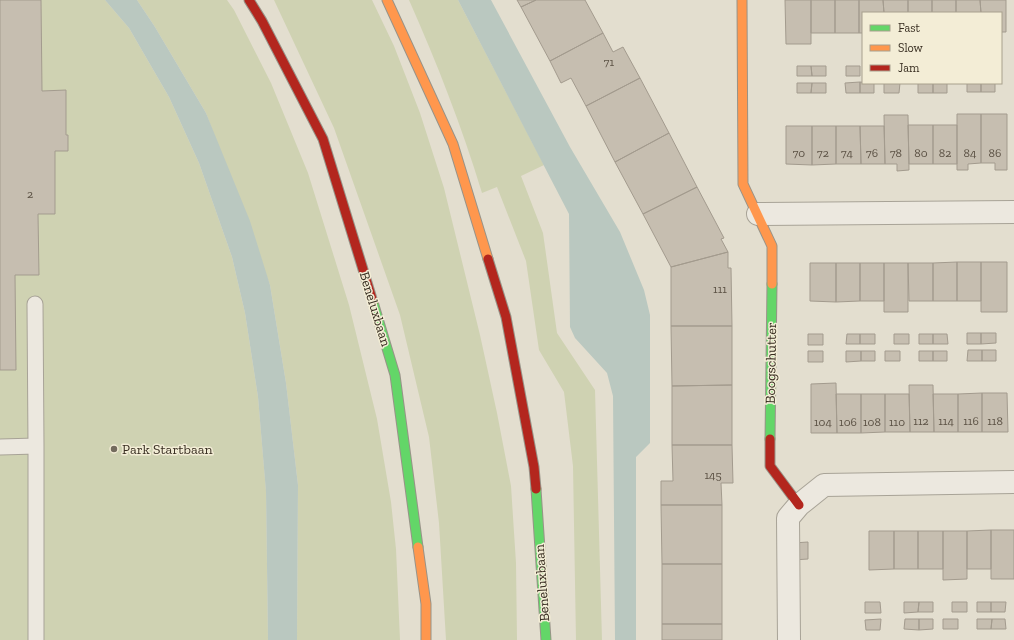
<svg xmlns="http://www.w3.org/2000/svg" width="1014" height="640" font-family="'Zilla Slab',serif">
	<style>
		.green { fill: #cfd2b2 }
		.water { fill: #bac8c0 }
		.building { fill: #c6beb0; stroke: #a39b8e }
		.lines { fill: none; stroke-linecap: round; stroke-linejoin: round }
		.lane-casing { stroke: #a8a397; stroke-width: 17 }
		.street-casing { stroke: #a8a397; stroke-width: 24 }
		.fast-casing { stroke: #989388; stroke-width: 11 }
		.slow-casing { stroke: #989388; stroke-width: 11 }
		.jam-casing { stroke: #989388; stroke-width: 11 }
		.lane { stroke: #ece8df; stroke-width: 15 }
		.street { stroke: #ece8df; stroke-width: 22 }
		.fast { stroke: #63d668; stroke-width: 9 }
		.slow { stroke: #ff974d; stroke-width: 9 }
		.jam { stroke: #b3261e; stroke-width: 9 }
		.poi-dot { fill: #736b5d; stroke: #f3edd6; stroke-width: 1.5 }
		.labels { text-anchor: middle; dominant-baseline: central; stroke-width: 3; stroke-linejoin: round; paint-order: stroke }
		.number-label { font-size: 12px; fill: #5b5144 }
		.street-label { font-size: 14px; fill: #372d20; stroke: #f3edd6 }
		.poi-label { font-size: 14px; fill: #372d20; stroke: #f3edd6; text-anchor: start }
	</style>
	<rect width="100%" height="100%" fill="#e3decf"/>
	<path class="green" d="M0,0H105L129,28L169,97L199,163L232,257L245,313L258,397L266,491L268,640H0Z
		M137,0H227L234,10L271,83L308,173L349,305L377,419L391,502L396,549L400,640H297L298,485L286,383L270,285L206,113L155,27Z
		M274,0H372L394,46L420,113L444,188L480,335L497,413L511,486L516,563L517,640H446L439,523L429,437L400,315L334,128Z
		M409,0H458L544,165L521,176L543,233L557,333L595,390L602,640H576L573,466L564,392L539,350L526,261L497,187L482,193C462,127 437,63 409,0Z"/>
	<path class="water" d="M105,0H137L155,27L206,113L250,221L270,285L286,383L298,485L297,640H268L266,492L258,397L245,313L232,257L199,163L169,97L129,28Z
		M458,0H491L570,147L620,232L644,290L650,315V443L636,457V640H615L613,396L607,373L575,338L570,327L569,214Z"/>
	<path class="building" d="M0,0H41L42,91L66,90V135H68V151H55V214H38L39,275H15L16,370H0Z
		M517,0H536L521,7Z
		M536,0H585L603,33L550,61L521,7Z
		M785,0H811V44H786Z
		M811,0H835V33H811Z
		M835,0H859V33H835Z
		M859,0H883L884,13H863V33H859Z
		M883,0H908V13H884Z
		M908,0H932V13H908Z
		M932,0H956V13H932Z
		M956,0H980L981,13H956Z
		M980,0H1006V32H1001V13H981Z
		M603,33L613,52L623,47L640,78L586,106L571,78L561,83L550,61Z
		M797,66H811L812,76H797Z
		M811,66H826V76H812Z
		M846,66H860V76H846Z
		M640,78L669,133L615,162L586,106Z
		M860,82V93H846L845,83Z
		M860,82L874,83V93H860Z
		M797,83H812L811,93H797Z
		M812,83H826V93H811Z
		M884,83H900L899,93H884Z
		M918,83H933V93H918Z
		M933,83H947V93H933Z
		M967,83H981V92H967Z
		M981,83H995V92H981Z
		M957,114H981V163L968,164V170H957Z
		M981,114H1007V170H995V163H981Z
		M884,115H908L909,170L897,171V164H885Z
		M908,125H933V164H909Z
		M933,125H957V164H933Z
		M786,126H812V165L786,164Z
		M812,126H836V164L812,165Z
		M836,126H860L861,164H836Z
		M860,126H884L885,164H861Z
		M669,133L697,187L643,214L615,162Z
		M697,187L724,238L721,239L728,252L671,267L643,214Z
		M728,252V268H731L732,326H671V267Z
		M957,262H981V301H957Z
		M957,262V301H933V263Z
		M981,262H1007V312H981Z
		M810,263H836V302L810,301Z
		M836,263H860V301L836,302Z
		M860,263H884V301H860Z
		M884,263H908V312H884Z
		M908,263H933V301H909Z
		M671,326H732V385L672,386Z
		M967,333H981V344H967Z
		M981,333H996V343L981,344Z
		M808,334H823V345H808Z
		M847,334H860V344H846Z
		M860,334H875V344H860Z
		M894,334H909V344H894Z
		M919,334H933V344H919Z
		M933,334H947L948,344H933Z
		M968,350H982V361H967Z
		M982,350H996V361H982Z
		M808,351H823V362H808Z
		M846,351H861V361L846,362Z
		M861,351H875V361H861Z
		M885,351H900V361H885Z
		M919,351H933V361H919Z
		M933,351H947V361H933Z
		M836,383L837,433H811V384Z
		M732,385V445H672V386Z
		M909,385H933L934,432H910Z
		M982,393V432H958V394Z
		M982,393H1007L1008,432H982Z
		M836,394H861V433H837Z
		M861,394H885V432L861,433Z
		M885,394H909L910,432H885Z
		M933,394H958V432H934Z
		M672,445H732L733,483H721L722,505H661V481H673Z
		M661,505H722V564H662Z
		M991,530V569H967V531Z
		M991,530H1014V579H991Z
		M869,531H894V569L869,570Z
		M894,531H918V569H894Z
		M918,531H943V569H918Z
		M943,531H967V579L943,580Z
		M808,542V559L793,560V543Z
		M662,564H722V624H662Z
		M865,602H880L881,613H865Z
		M904,602H919L918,612L904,613Z
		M919,602H933V612H918Z
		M952,602H967V612H952Z
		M977,602H991V612H977Z
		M991,602H1006L1005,612H991Z
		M881,619L880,630H866L865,620Z
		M905,619H919V630L904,629Z
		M919,619H933V629L919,630Z
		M943,619H958V629H943Z
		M977,619H992L991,629H977Z
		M992,619H1005L1006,629H991Z
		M662,624H722V640H662Z"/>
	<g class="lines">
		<g class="lane-casing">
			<path id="lane" d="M0,447L36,446L35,304
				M36,640V446"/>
		</g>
		<g class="street-casing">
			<path id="street" d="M758,214L1014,212
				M789,640L788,518L799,505L824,485L1014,482"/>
		</g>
		<g class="fast-casing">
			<path id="fast" d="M373,302L395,375L418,547
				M770,439L772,284
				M536,489L546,640"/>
		</g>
		<g class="slow-casing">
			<path id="slow" d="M387,0L453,144L488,259
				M742,0L743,184L772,246V284
				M418,547L426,604V640"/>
		</g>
		<g class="jam-casing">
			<path id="jam" d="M249,0L262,21L323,139L373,302
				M488,259L506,317L534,467L536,489
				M770,439V466L799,505"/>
		</g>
		<use href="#lane" class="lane"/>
		<use href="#street" class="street"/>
		<use href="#fast" class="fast"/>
		<use href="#slow" class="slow"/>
		<use href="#jam" class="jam"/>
	</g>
	<circle class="poi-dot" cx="114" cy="449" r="4"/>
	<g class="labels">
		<g class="number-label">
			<text x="609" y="62">71</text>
			<text x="799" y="153">70</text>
			<text x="823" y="153">72</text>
			<text x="847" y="153">74</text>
			<text x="872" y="153">76</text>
			<text x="896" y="153">78</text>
			<text x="921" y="153">80</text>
			<text x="945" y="153">82</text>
			<text x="970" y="153">84</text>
			<text x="995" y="153">86</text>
			<text x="30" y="194">2</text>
			<text x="720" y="289">111</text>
			<text x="921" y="421">112</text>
			<text x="946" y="421">114</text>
			<text x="971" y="421">116</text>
			<text x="995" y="421">118</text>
			<text x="823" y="422">104</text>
			<text x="848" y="422">106</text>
			<text x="872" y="422">108</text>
			<text x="897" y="422">110</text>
			<text x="713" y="475">145</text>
		</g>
		<g class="street-label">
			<text transform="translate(375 309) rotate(73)">Beneluxbaan</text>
			<text transform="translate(771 363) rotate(-89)">Boogschutter</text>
			<text transform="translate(542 583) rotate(-94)">Beneluxbaan</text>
		</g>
		<g class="poi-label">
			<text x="122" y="449">Park Startbaan</text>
		</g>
	</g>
	<rect x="862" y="12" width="140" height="72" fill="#f3edd6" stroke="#a8a08d"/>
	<rect x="870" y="25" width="20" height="6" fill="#63d668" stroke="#a8a08d"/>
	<text x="898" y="32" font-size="12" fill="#372d20">Fast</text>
	<rect x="870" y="45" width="20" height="6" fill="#ff974d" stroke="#a8a08d"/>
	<text x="898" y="52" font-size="12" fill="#372d20">Slow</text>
	<rect x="870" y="65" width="20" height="6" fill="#b3261e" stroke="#a8a08d"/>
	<text x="898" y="72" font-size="12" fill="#372d20">Jam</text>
</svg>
